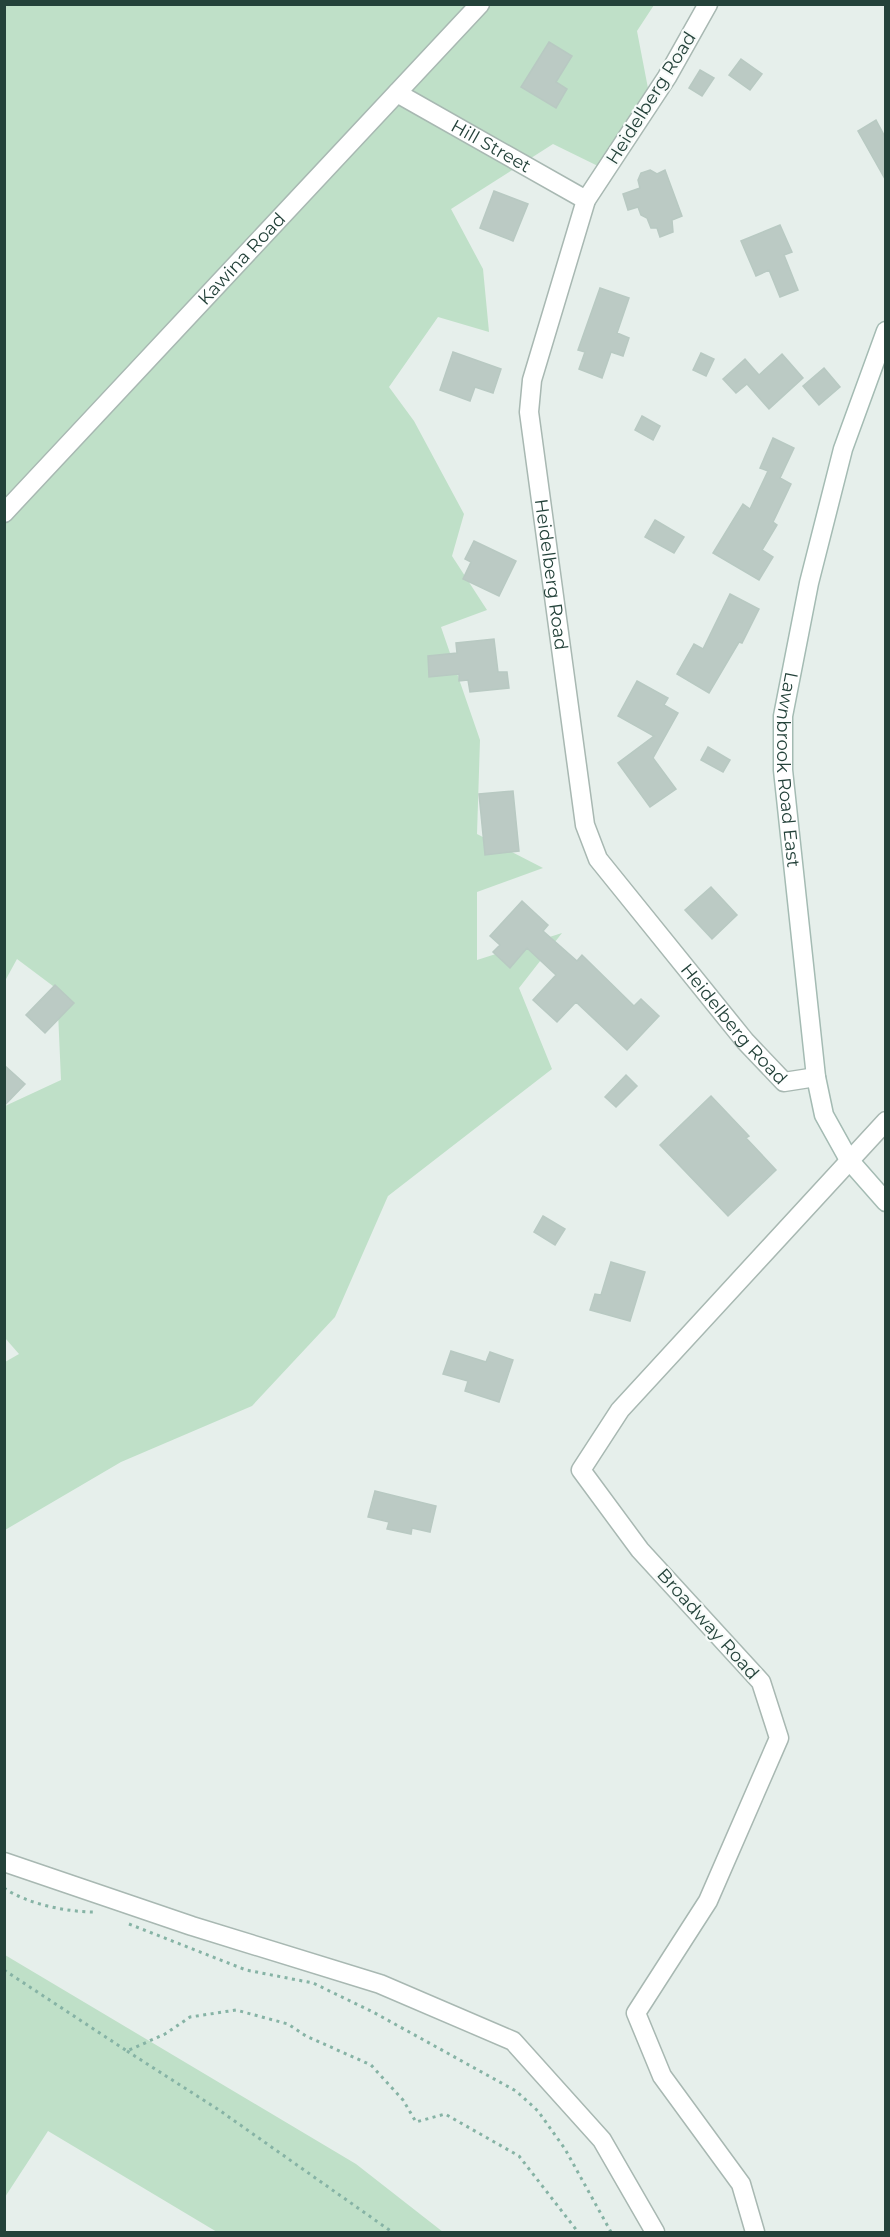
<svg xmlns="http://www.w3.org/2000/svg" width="890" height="2237" font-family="Montserrat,sans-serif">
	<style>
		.green { fill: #bfe0c8 }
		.building { fill: #bbcac4; stroke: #b8c9c2; stroke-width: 1.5 }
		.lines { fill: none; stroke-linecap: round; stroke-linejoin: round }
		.street-casing { stroke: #a8b8b2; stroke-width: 21 }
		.secondary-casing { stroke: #a4bbb3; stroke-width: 21 }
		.path { stroke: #86b3a5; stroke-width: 3; stroke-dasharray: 3 4.5; stroke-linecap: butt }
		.street { stroke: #fff; stroke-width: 18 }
		.secondary { stroke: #fff; stroke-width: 18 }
		.labels { text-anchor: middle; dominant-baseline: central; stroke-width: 4.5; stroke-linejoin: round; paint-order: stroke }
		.street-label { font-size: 18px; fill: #24423a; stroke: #f7fbf9 }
	</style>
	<rect width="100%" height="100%" fill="#e6efeb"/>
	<path class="green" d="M5,5H654L637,31L651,104L602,168L553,144L451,209L483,269L489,332L438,317L389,387L414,421L464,514L452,556L487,610L441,627L480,740L477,834L543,868L477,892V960L562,933L519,988L552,1069L388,1196L335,1317L252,1406L121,1462L5,1530V1362L19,1354L5,1338V1106L61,1080L57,989L17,959L5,981Z
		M5,1955L356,2164L443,2232H217L48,2131L5,2197Z"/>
	<path class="building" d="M549,42L572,56L556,82L567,89L556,108L521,87Z
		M741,59L762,74L750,90L729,75Z
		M700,70L714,78L702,96L689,88Z
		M876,120L885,137V179L858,131Z
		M650,170L657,174L665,170L682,216L672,220L673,232L660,237L657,228H651L647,218L641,215L638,207L628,210L623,194L640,188L638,180L641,173Z
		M494,191L528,204L513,241L480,228Z
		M780,225L792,252L784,255L798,290L780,297L769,270L756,276L741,241Z
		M600,288L629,298L617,333L629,338L623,356L611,352L602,378L579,369L585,352L578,350Z
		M453,352L501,369L493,393L475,387L470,401L440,390Z
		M701,353L714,359L706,376L693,370Z
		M782,354L803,378L769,409L747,384L736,393L723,379L745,359L759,375Z
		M824,368L840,387L819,405L803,386Z
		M642,416L660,426L653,440L635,430Z
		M773,438L794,448L780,478L791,484L773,522L777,525L762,550L773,557L759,580L713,553L743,504L750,509L768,471L760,468Z
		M655,520L684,537L674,553L645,537Z
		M474,541L516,561L499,596L463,579L471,562L465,559Z
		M730,594L759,609L742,643L739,642L709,693L677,674L694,644L703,649Z
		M494,639L498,672H507L509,688L470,692L468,680L459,681V674L429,677L428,656L457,653L456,643Z
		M637,681L668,698L664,705L678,713L653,758L676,789L650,807L618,763L654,736L618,716Z
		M708,747L730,760L723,772L701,760Z
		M513,791L519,851L485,855L479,794Z
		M711,887L737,915L712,939L685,910Z
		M522,901L548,925L543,931L577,961L582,955L634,1006L641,999L659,1016L627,1050L576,1002L557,1022L533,1000L556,975L527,948L510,968L493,952L500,945L490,936Z
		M55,985L74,1003L45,1033L26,1015Z
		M4,1065L25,1084L4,1106Z
		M626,1075L637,1086L616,1107L605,1097Z
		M711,1096L749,1136L746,1138L776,1170L728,1216L660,1145Z
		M543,1216L565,1229L555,1245L534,1232Z
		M611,1262L645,1272L630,1321L590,1310L595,1294L601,1295Z
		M451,1351L486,1362L490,1352L513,1360L499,1402L465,1391L468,1381L443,1374Z
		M375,1491L436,1506L430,1532L412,1528L411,1534L387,1529L389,1522L368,1517Z"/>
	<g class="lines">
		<g class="street-casing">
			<g id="street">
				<path id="s1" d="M708,4L667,77L586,200L532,380L529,412L585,825L598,859L745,1041L784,1082L816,1077"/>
				<path id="s2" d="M397,93L586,200"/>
				<path id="s3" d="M4,513L480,4"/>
				<path d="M4,1862L192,1926L380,1984L513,2041L602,2140L655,2232"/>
				<path d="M755,2232L741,2184L662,2076L636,2013L708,1901L779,1738L761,1682L640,1550L581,1470L620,1410L886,1121"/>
			</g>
		</g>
		<g class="secondary-casing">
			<g id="secondary">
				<path id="s4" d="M886,331L843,449L809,583L783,716V770L816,1077L824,1115L849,1160L886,1202"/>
			</g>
		</g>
		<path class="path" d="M4,1888C27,1904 67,1912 94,1912
			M129,1924L246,1970L313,1983L373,2012L516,2091L538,2111L565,2149L611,2232
			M4,1970L127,2051L165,2034L190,2017L236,2010L288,2024L306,2036L371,2065L403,2100L416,2122L445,2114L519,2156L578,2232
			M127,2051L219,2110L392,2232"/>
		<use href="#street" class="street"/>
		<use href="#secondary" class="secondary"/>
	</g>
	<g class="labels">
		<g class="street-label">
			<text transform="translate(651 98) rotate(-58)">Heidelberg Road</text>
			<text stroke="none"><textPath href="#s2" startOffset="108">Hill Street</textPath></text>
			<text stroke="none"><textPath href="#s3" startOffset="348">Kawina Road</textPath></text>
			<text stroke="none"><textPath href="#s1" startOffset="615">Heidelberg Road</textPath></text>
			<text stroke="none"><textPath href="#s4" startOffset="453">Lawnbrook Road East</textPath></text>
			<text stroke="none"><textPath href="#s1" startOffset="1118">Heidelberg Road</textPath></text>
			<text transform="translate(708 1624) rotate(48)">Broadway Road</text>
		</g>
	</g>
	<rect width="890" height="2237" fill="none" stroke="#24423a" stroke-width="12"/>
</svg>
